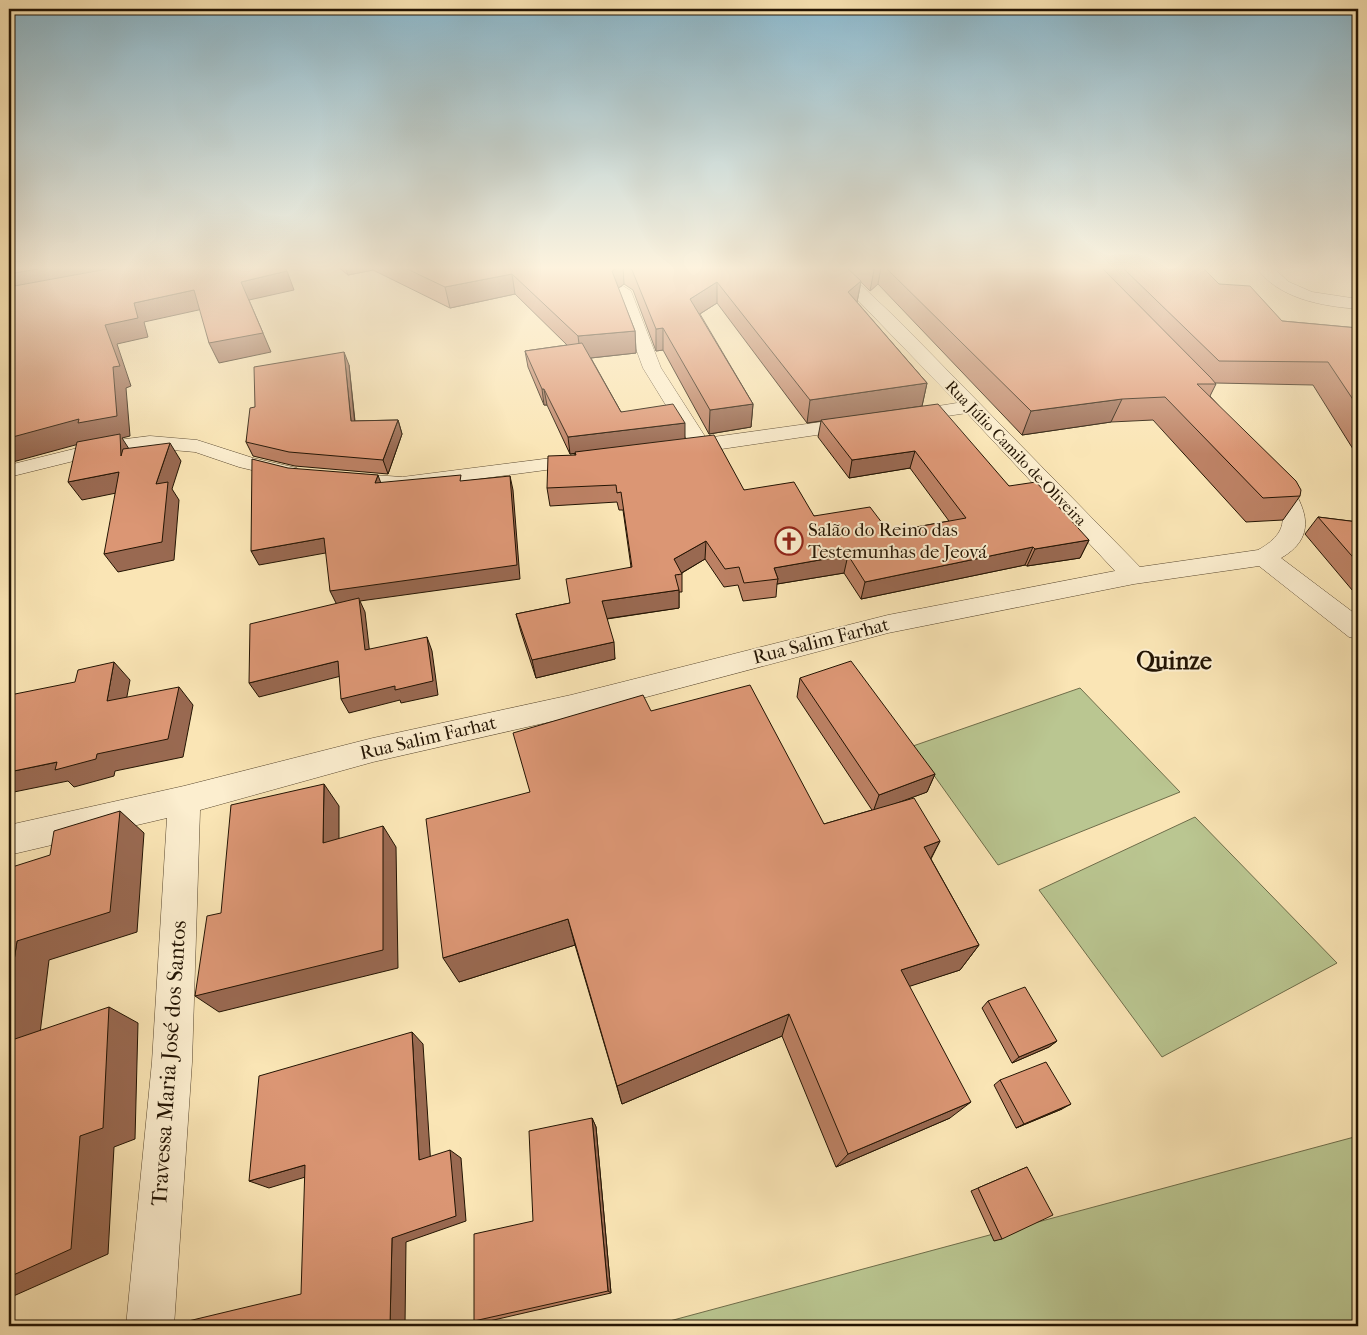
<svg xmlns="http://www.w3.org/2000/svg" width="1367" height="1335" font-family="'IM FELL French Canon',serif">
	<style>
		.green { fill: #bac691; stroke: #6e6d4a }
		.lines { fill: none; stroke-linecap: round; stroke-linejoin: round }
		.minor-casing { stroke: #594830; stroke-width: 1 }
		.minor { fill: #fceecf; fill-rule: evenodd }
		.wall { fill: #bc8164; stroke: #231403; fill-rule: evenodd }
		.shaded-wall { fill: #996951; stroke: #231403 }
		.building { fill: #db9674; stroke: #231403 }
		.labels { text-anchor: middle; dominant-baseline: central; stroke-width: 4; stroke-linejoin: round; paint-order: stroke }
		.far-street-label { font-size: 16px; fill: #231403; stroke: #fceecf }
		.poi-label { font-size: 19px; fill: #231403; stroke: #fceecf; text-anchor: start }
		.street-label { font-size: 19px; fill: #231403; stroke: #fceecf }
		.near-street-label { font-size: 22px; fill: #231403; stroke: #fceecf }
		.district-label { font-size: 24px; font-weight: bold; fill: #231403; stroke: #fceecf }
	</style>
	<rect width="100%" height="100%" fill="#fae5b5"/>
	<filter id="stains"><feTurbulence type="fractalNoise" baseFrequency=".004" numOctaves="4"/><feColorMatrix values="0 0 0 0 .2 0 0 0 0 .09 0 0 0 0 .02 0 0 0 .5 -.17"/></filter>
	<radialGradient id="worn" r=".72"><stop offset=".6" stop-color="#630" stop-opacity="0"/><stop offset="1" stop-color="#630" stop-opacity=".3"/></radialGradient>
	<path class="green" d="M1080,688L1180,792L998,865L913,746Z
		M1195,817L1337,963L1162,1057L1039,890Z
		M1358,1136V1326H651Z"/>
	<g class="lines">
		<g class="minor-casing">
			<path id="minor" d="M826,267H842L898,320L1140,567L1258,550C1298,528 1282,505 1261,475L1264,470L1272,469L1280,470C1302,500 1323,534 1281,558L1358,616V639L1349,637L1259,566L1134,584L888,633L571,717L373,762L200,810L192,1062L174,1326H126L152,1062L167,818L9,855V825L184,786L373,738L571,695L888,615L1115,571L967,413L907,422L900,420L897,416L900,412L957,403Z
				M1256,267H1272L1289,282L1312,292L1358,299V309C1322,306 1278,299 1256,267Z
				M623,286L631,291L661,368L706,438L857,417L864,419L867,423L864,427L857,429L701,452L682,454L675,452L672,448L675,444L688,441L643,368L615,291Z
				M150,436L197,440L253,458L297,468L300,473L297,478L289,479L239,467L195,452L150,448L102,454L9,477V465L102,442Z
				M584,454L591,456L594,460L591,464L402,489L344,485L336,484L333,479L336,474L344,473L402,477Z"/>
		</g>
		<use href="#minor" class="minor"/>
	</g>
	<path class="wall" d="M338,267H1202L1219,284L1282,321L1358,328V457L1313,385L1215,383L1216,384L1210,396L1300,496L1283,520L1246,522L1153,420L1111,422L1022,435L878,284L870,291L861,282L857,302L927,383L922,406L1009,486L1089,540L1080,558L1027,566L1025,565L861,599L844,573L777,584L776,597L743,601L738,585L724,587L705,559L682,573V592H679V608L607,619L615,659L536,678L521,632L516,614L570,603L631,567L623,510H619L617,502L550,506L547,488L575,455V453L570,454L547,405H544L528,367L525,351L567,345L515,294L450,308L373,270L348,275ZM624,284L633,290L656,351L663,350L709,434L751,427L753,404L700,314L717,303L807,423L821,421L818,437L849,478L910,468L949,521L889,532L814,516L744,490L685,438L621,412L591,358L636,353L635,331L618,288Z
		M349,365L355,421L398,420L402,434L388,474L295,466L253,456L246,442L255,407Z
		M1318,517L1358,522V597L1305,534Z
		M800,678L935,774L927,792L893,804L940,841L931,859L979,945L960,970L909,986L950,1118L836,1167L782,1036L622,1104L575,945L459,982L651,711L824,824L872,810L797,697Z
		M988,1001L1057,1041L1049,1047L1012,1063L982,1008Z
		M1000,1080L1062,1109L1016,1128L994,1085Z
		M592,1118L596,1127L611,1293L485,1322L474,1321L533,1221Z
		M1027,1167L1002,1239L994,1241L971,1191Z"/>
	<path class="shaded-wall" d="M48,267H160L9,295V274Z
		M345,267H372L373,270L348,275Z
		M618,267H623L624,284L613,292L612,271Z
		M877,267H881L878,284L870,291L874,270Z
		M287,271L294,290L249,300L271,352L219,363L209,343L241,282Z
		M512,274L515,294L450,308L445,287Z
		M861,281L857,302L848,292Z
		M717,282V303L690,320V299Z
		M194,290L203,309L144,322L148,337L117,344L131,386L126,388L130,436L122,438L131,452L133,474L90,441L9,463V438L105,325L134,303Z
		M663,328V350L656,351V329Z
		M635,331L636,353L581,359L578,336Z
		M344,352L349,365L356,435L351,421Z
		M927,383L922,406L807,423L810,400Z
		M542,389H544L547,405H544Z
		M1122,399L1111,422L1022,435L1031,411Z
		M753,404L751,427L709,434L710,410Z
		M398,420L402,434L388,474L383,460Z
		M685,423V440L570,454L568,437Z
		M170,443L181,461L172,489L179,500L174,560L118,572L104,554L156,484Z
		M915,451L910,468L849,478L852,460Z
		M119,472L131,490L82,500L68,482Z
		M378,475L383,489L375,483Z
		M510,476L513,490L520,579L360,601L365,612L371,664L337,605L330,591Z
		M324,538L331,552L259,565L251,551Z
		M1089,540L1080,558L1027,566L1035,549Z
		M706,541L705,559L678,575L674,559Z
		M1033,547L1025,565L861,599L865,582Z
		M848,555L844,573L777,584L778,579L774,568Z
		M679,590V608L604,619L602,601Z
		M427,637L432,651L438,695L401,703L400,700L349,713L341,699Z
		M614,642L615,659L536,678L532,660Z
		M338,661L345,675L259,697L249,683Z
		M114,662L130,680L123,718L107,701Z
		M179,687L193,705L183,757L115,771L114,776L74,787L68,781L9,793V772L97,754Z
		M935,774L927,792L873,812L879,795Z
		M324,784L339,806V864L323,843Z
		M120,811L144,833L137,932L49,960L37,1058L9,1047V994L17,941Z
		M383,826L396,847L398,968L219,1012L195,996Z
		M940,841L924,871V847Z
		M568,919L575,945L459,982L443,958Z
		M979,945L960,970L886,994L901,970Z
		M109,1007L138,1023L135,1139L114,1147L108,1254L9,1298V1277L80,1136Z
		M789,1014L782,1036L622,1104L617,1086Z
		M412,1032L423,1044L431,1167L419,1160Z
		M1057,1041L1049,1047L1012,1063L1019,1057Z
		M971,1102L950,1118L836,1167L848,1154Z
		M1071,1104L1062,1109L1016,1128L1024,1124Z
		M592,1118L596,1127L611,1293L608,1291Z
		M450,1150L461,1158L466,1221L406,1242L405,1326H390L392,1238Z
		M305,1165L322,1172L269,1188L249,1181Z"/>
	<path class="building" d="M9,267H48L9,274Z
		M118,267H284L287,271L241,282L263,333L209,343L194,290L134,303L138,318L105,325L120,366L113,367L117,416L78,423L79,419L9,438V287Z
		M403,267H618L612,271L635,331L578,336L512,274L445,287Z
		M628,267H846L861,281L848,292L927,383L810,400L717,282L690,299L753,404L710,410L663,328L656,329L632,270Z
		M870,267H877L874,270Z
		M885,267H1101L1211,378L1216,384H1197L1296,481L1301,490L1300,496L1263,498L1165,397L1122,399L1031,411Z
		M1122,267H1202L1219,284L1250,286L1282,321L1358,328V407L1328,362L1219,361Z
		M582,343L621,412L673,404L685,423L568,437L544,389H542L525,351Z
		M344,352L351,421L398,420L383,460L289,452L246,442L250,408L255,407L254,367Z
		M938,404L1009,486L1036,482L1089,540L1035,549L1033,547L865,582L848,555L774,568L778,579L744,583L739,567L725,569L706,541L674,559L682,574L675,575L679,590L602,601L614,642L532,660L516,614L570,603L566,579L632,567L621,492L617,493L616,485L547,488L548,456L576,455L575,452L714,435L744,490L794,482L814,516L870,507L889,532L966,518L915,451L852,460L821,420Z
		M120,434L121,456L123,449L170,443L156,484L168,482L162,542L104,554L119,472L68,482L77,442Z
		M252,459L288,468L378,475L375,483L461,475L460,481L510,476L517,565L330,591L324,538L251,551Z
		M1318,517L1358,522V563Z
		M359,598L365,650L427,637L433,681L395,690V686L341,699L338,661L249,683L250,624Z
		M851,661L935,774L879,795L800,678Z
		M114,662L107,701L179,687L168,739L97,754L96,759L55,770L57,762L9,772V698L10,695L75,682L78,670Z
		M750,685L824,824L914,798L940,841L924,847L979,945L901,970L971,1102L848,1154L789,1014L617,1086L568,919L443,958L426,819L530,792L513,733L643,695L651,711Z
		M324,784L323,843L383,826V950L195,996L207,916L221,913L231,805Z
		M120,811L110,912L17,941L9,994V868L50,855L54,831Z
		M1025,987L1057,1041L1019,1057L988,1001Z
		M109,1007L103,1128L80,1136L71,1249L9,1277V1041Z
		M412,1032L419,1160L450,1150L456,1216L392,1238L390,1326H180V1323L301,1294L305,1165L249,1181L259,1076Z
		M1046,1062L1071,1104L1024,1124L1000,1080Z
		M592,1118L608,1291L474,1321V1234L533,1221L529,1131Z
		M1027,1167L1053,1215L1002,1239L978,1188Z"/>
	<linearGradient id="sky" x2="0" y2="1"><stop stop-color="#8bb9ce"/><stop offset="0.59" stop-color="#fdf3de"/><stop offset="1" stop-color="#fdf3de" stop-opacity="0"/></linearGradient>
	<rect width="1367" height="454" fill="url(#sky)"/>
	<defs>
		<g id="church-ring" transform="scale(1.4375)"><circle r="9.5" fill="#fceecf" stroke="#8f2418" stroke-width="1.5"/><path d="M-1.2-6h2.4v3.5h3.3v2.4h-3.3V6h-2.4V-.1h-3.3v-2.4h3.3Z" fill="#8f2418"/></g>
	</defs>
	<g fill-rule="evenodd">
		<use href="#church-ring" x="789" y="541"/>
	</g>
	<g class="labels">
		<g class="far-street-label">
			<text transform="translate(1016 453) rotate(46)">Rua Júlio Camilo de Oliveira</text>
		</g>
		<g class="poi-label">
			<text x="808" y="530">Salão do Reino das<tspan x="808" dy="22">Testemunhas de Jeová</tspan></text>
		</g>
		<g class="street-label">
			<text transform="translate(821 641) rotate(-14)">Rua Salim Farhat</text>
			<text transform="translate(428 738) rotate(-13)">Rua Salim Farhat</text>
		</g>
		<g class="near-street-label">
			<text transform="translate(169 1063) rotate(-86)">Travessa Maria José dos Santos</text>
		</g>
		<g class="district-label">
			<text x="1174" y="661">Quinze</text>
		</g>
	</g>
	<rect width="1367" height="1335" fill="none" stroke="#fae5b5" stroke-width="30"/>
	<rect x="10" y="10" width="1347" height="1315" fill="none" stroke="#231403" stroke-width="2.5"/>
	<rect x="15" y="15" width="1337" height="1305" fill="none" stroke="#231403"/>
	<rect width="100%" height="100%" filter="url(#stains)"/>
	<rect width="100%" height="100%" fill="url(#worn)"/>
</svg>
